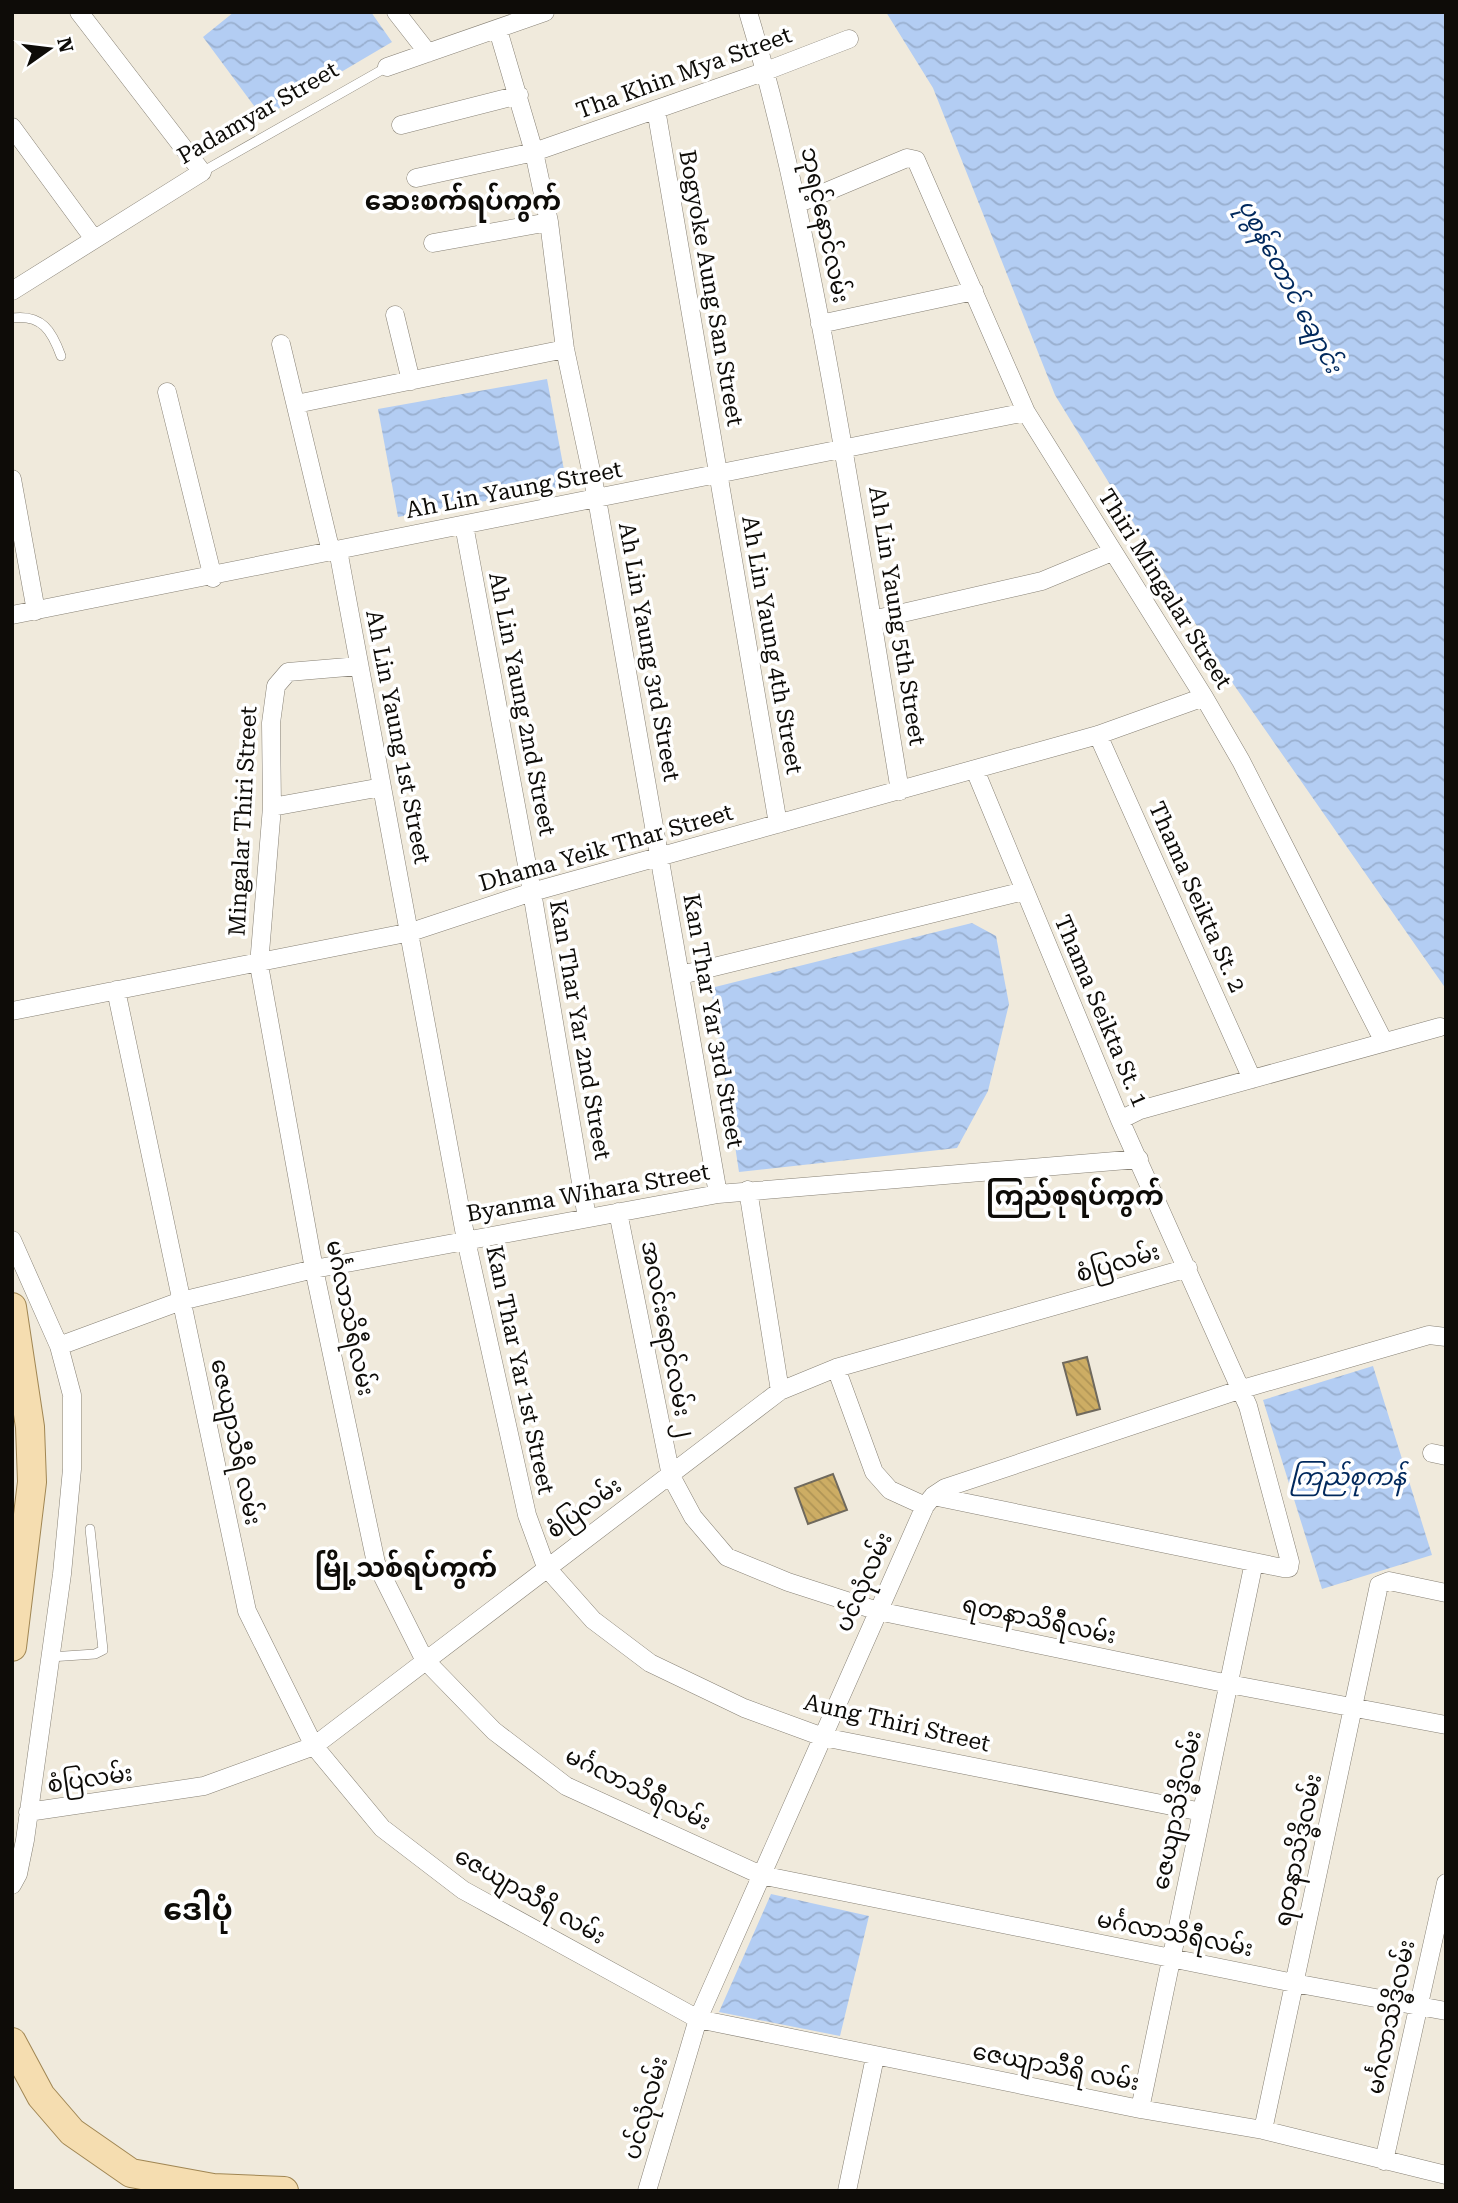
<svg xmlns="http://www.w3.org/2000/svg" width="1458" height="2203" font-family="'Roboto Serif','Noto Sans Myanmar',serif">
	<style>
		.water { fill: url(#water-waves) }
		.building { fill: url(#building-back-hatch); stroke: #6f695d; stroke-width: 2 }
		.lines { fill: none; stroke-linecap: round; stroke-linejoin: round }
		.service-casing { stroke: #878175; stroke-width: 10 }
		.minor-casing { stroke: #878175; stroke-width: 19 }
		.primary-casing { stroke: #a08653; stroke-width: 30 }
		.service { stroke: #fff; stroke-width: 9 }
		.minor { stroke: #fff; stroke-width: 18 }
		.primary { stroke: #f5ddb0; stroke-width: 28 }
		.labels { text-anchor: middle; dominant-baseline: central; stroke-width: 7; stroke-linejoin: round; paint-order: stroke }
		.street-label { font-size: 23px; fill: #0e0c08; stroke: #fff }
		.water-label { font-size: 24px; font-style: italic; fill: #01295d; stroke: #fff }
		.quarter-label { font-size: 26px; font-weight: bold; fill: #0e0c08; stroke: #fff }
		.district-label { font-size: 30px; font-weight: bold; fill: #0e0c08; stroke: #fff }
	</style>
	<defs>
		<pattern id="water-waves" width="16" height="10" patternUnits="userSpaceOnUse" patternTransform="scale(1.75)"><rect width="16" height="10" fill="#b3cdf3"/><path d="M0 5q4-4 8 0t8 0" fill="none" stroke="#99afcf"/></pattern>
		<pattern id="building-back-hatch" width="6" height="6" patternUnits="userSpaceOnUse" patternTransform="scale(1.75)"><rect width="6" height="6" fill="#cdad64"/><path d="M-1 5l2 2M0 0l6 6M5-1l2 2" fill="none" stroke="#af9455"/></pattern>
	</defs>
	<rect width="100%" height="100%" fill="#f0eadc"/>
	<path class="water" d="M234,12H371L392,42L263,118L203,37Z
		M886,12H1446V989L1227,675L1055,395L933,88Z
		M547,379L567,486L398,517L378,409Z
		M972,923L996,936L1009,1004L988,1091L957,1148L739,1172L711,988Z
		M1373,1366L1432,1555L1322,1589L1263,1400Z
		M771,1894L869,1916L840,2036L719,2012Z"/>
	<path class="building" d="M1087,1357L1100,1409L1077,1415L1063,1363Z
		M833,1474L847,1510L808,1524L795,1488Z"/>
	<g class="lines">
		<g class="service-casing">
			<path id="service" d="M202,172L387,67
				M12,318C42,314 52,331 61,356
				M50,1657L95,1654L103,1650L90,1529"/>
		</g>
		<g class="minor-casing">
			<path id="minor" d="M396,12L428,53
				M748,12C779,114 800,217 820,321C850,477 874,634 900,791
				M498,30L534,152L549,222L565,349L597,499L718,1194
				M387,67L545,12
				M656,109L778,824
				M401,125L519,95
				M12,127L94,239
				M416,178L534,152L766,71L849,39
				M797,204L907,158L916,160L1026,412L1204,697L1241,761L1384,1042
				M433,243L549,222
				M12,291L202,172L79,12
				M395,315L411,381
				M820,324L974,291
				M281,344L331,552
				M167,392L213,578
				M296,404L565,349
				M12,479L36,611
				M464,525L532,892L587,1218
				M338,550L466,1240L527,1515L546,1567L593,1620L650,1663L744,1708L823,1737L1202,1812
				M12,615L1026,412
				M872,620L1042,581L1112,552
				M359,666L288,672L276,686L271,723L272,807L259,965L314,1269L376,1563L424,1659L494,1731L566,1786L761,1875L1294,1983L1446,2011
				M1098,735L1252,1079
				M272,807L382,787
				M681,975L1024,891
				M116,990L247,1611L314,1746L382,1828L463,1890L698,2019L1140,2109L1263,2130L1446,2175
				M12,1011L411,932L532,892L1098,735L1204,697
				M1120,1120L1140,1110L1440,1027
				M748,1190L780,1391
				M618,1212L671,1476L693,1517L727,1557L788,1582L878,1611L1229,1684L1446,1725
				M12,1240L59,1346L72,1395V1469L62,1574L25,1840L18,1874L12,1885
				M59,1346L181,1301L314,1269L718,1194L1139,1159
				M836,1368L874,1472L890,1490L925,1506
				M1432,1453L1446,1456
				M933,1496L1283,1568H1289L1290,1562L1248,1406L1120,1120L975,770
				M28,1812L204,1786L314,1746L780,1391L836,1368L1188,1268
				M1140,2109L1254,1562
				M1263,2130L1379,1585L1389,1581L1446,1593
				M1384,2161L1446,1883
				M647,2191L698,2019L925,1506L933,1496L945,1488L1239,1390L1429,1335L1446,1337
				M847,2191L875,2057"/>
		</g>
		<g class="primary-casing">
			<path id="primary" d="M12,1307L30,1427L32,1482L12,1647
				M12,2042L41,2096L72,2132L131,2173L213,2188L284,2191"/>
		</g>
		<use href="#service" class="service"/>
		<use href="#minor" class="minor"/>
		<use href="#primary" class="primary"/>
	</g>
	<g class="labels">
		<g class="street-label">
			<text transform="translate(684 73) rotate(-20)">Tha Khin Mya Street</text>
			<text transform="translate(258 113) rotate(-30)">Padamyar Street</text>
			<text transform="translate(825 225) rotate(78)">ဘုရင့်နောင်လမ်း</text>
			<text transform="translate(711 288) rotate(80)">Bogyoke Aung San Street</text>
			<text transform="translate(514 490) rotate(-11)">Ah Lin Yaung Street</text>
			<text transform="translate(1165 589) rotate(58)">Thiri Mingalar Street</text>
			<text transform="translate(897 616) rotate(81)">Ah Lin Yaung 5th Street</text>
			<text transform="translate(772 645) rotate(80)">Ah Lin Yaung 4th Street</text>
			<text transform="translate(649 652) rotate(80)">Ah Lin Yaung 3rd Street</text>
			<text transform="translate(522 704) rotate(79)">Ah Lin Yaung 2nd Street</text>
			<text transform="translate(398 737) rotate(79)">Ah Lin Yaung 1st Street</text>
			<text transform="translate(243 821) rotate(-87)">Mingalar Thiri Street</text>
			<text transform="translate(606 848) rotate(-16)">Dhama Yeik Thar Street</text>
			<text transform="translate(1197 897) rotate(66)">Thama Seikta St. 2</text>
			<text transform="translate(1101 1011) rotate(67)">Thama Seikta St. 1</text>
			<text transform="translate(713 1021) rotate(80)">Kan Thar Yar 3rd Street</text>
			<text transform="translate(580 1030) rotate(80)">Kan Thar Yar 2nd Street</text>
			<text transform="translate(588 1193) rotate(-10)">Byanma Wihara Street</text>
			<text transform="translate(1118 1263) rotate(-16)">စံပြလမ်း</text>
			<text transform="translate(350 1318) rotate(78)">မင်္ဂလာသိရီလမ်း</text>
			<text transform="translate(668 1339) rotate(79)">အလင်းရောင်လမ်း ၂</text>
			<text transform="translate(520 1370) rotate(78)">Kan Thar Yar 1st Street</text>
			<text transform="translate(236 1442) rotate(78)">ဇေယျာသီရိ လမ်း</text>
			<text transform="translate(584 1508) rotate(-36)">စံပြလမ်း</text>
			<text transform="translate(864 1582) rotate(-66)">ပင်လုံလမ်း</text>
			<text transform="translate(1039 1620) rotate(12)">ရတနာသိရီလမ်း</text>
			<text transform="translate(897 1723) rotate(13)">Aung Thiri Street</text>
			<text transform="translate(90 1779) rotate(-8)">စံပြလမ်း</text>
			<text transform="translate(638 1789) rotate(26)">မင်္ဂလာသိရီလမ်း</text>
			<text transform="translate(1177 1810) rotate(-78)">ဇေယျာသိဒ္ဓိလမ်း</text>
			<text transform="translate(1298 1850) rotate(-78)">ရတနာသိဒ္ဓိလမ်း</text>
			<text transform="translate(530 1896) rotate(30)">ဇေယျာသီရိ လမ်း</text>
			<text transform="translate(1175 1934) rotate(11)">မင်္ဂလာသိရီလမ်း</text>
			<text transform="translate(1391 2017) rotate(-78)">မင်္ဂလာသိဒ္ဓိလမ်း</text>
			<text transform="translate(1056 2067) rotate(11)">ဇေယျာသီရိ လမ်း</text>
			<text transform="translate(646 2108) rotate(-74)">ပင်လုံလမ်း</text>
		</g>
		<g class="water-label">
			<text transform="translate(1290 286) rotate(62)">ပုစွန်တောင် ချောင်း</text>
			<text x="1348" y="1477">ကြည်စုကန်</text>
		</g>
		<g class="quarter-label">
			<text x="463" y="201">ဆေးစက်ရပ်ကွက်</text>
			<text x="1075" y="1196">ကြည်စုရပ်ကွက်</text>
			<text x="406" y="1568">မြို့သစ်ရပ်ကွက်</text>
		</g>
		<g class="district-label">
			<text x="198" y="1909">ဒေါပုံ</text>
		</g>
	</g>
	<rect width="1458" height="2203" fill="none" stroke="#0e0c08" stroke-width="28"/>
	<g transform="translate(49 49) rotate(76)" stroke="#ffffff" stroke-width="5" paint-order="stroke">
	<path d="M0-5L12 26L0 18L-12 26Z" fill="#0e0c08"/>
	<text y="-10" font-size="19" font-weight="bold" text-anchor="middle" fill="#0e0c08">N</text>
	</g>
</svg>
